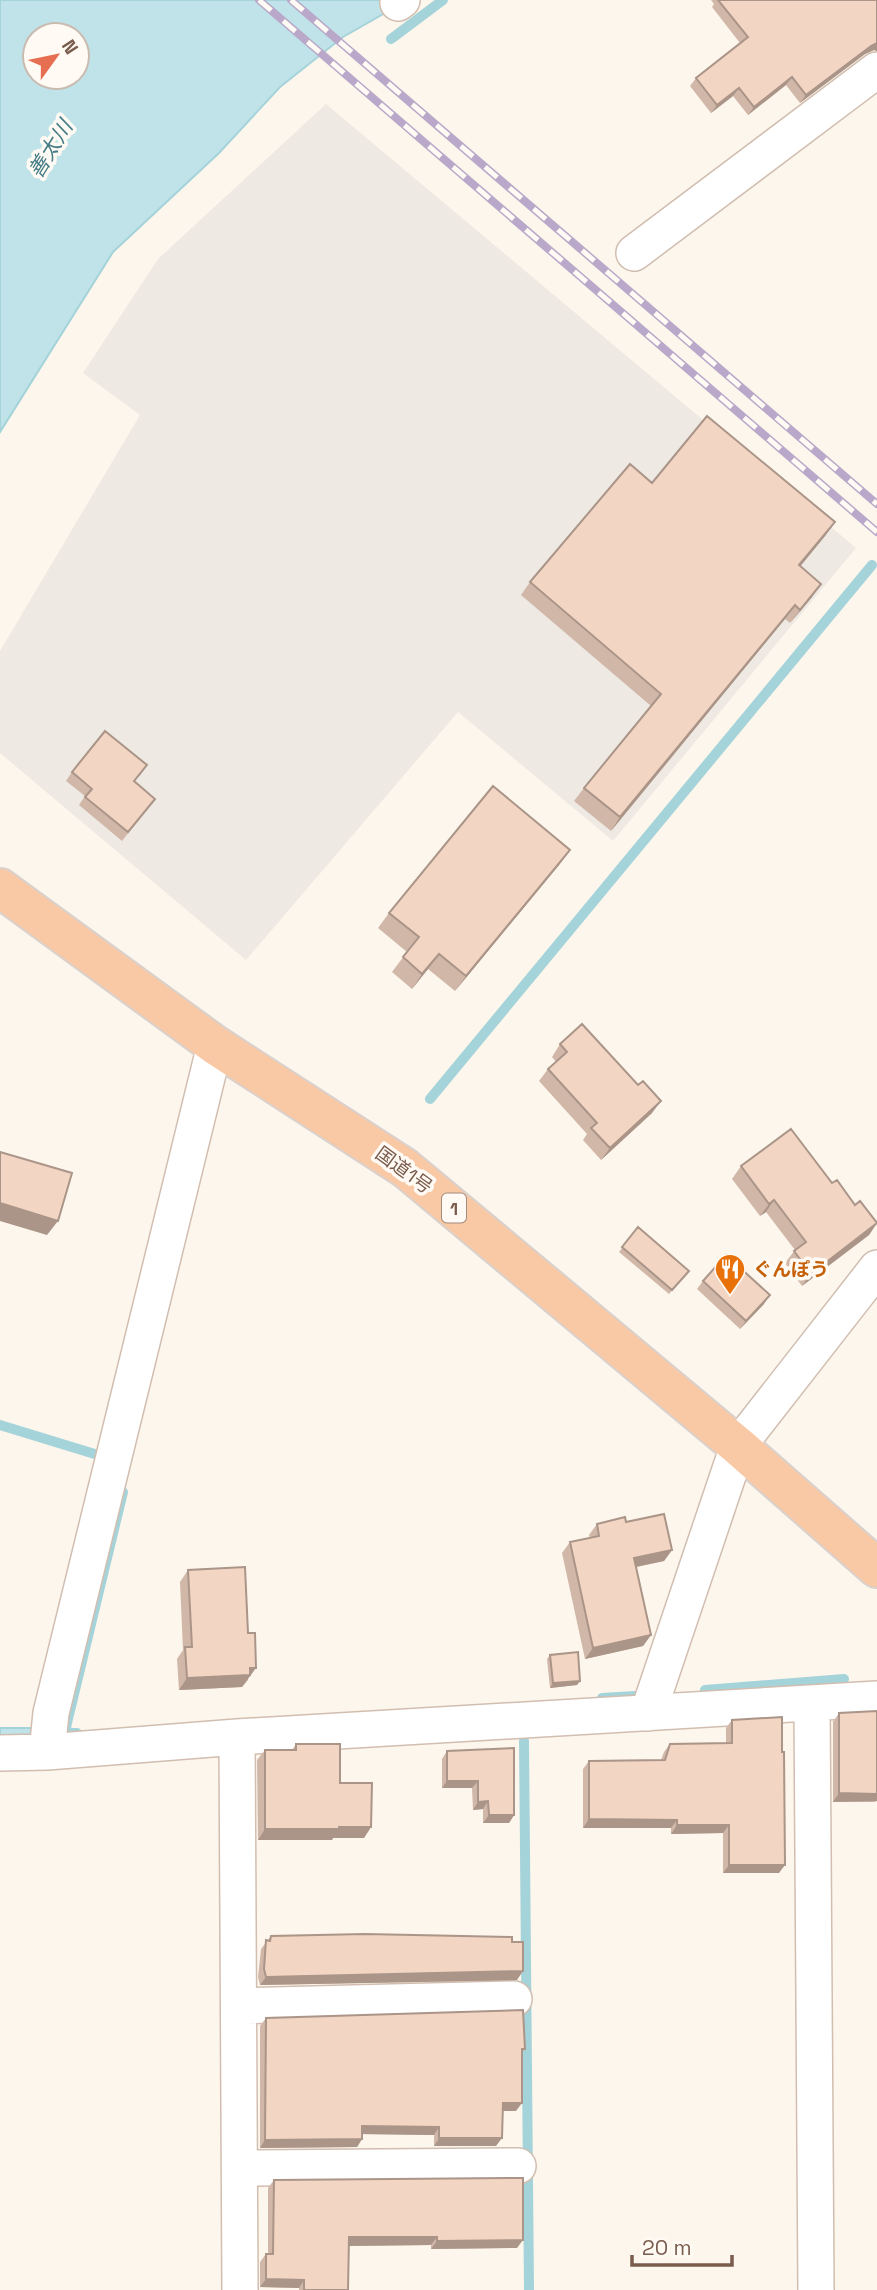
<svg xmlns="http://www.w3.org/2000/svg" width="877" height="2290" font-family="'Space Grotesk','Noto Sans JP',sans-serif">
	<style>
		.industrial { fill: #efe9e4 }
		.water { fill: #bfe3e8; stroke: #a5d3da; stroke-width: 2; fill-rule: evenodd }
		.lines { fill: none; stroke-linecap: round; stroke-linejoin: round }
		.stream { stroke: #a5d3da; stroke-width: 10 }
		.minor-casing { stroke: #d1beb0; stroke-width: 38 }
		.trunk-casing { stroke: #dad1cd; stroke-width: 42 }
		.minor { stroke: #fff; stroke-width: 35 }
		.trunk { stroke: #f9c8a4; stroke-width: 38 }
		.rail-casing { stroke: #b9a8c9; stroke-width: 8 }
		.rail { stroke: #fffaf3; stroke-width: 5; stroke-dasharray: 16; stroke-linecap: butt }
		.wall { fill: #d1b7a8 }
		.shaded-wall { fill: #aa9588 }
		.building { fill: #f3d5c3; stroke: #aa9588; stroke-width: 2 }
		.labels { text-anchor: middle; dominant-baseline: central; stroke-width: 7; stroke-linejoin: round; paint-order: stroke }
		.shield { fill: #fffaf3; stroke: #a28b7f; stroke-width: 2 }
		.shield-label { font-size: 18px; font-weight: bold; fill: #7a5c4d }
		.street-label { font-size: 19px; fill: #7a5c4d; stroke: #fffaf3 }
		.food-label { font-size: 19px; font-weight: bold; fill: #c56008; stroke: #fffaf3; text-anchor: start }
		.water-label { font-size: 21px; font-style: italic; fill: #437c86; stroke: #fffaf3 }
	</style>
	<rect width="100%" height="100%" fill="#fdf6ec"/>
	<path class="industrial" d="M326,104L856,548L613,841L458,712L246,960L0,753V651L140,415L83,373L158,259Z"/>
	<path class="water" d="M0,0H388L383,14L343,37L280,87L219,153L113,252L0,432ZM35,35H77V77H35Z
		M0,1728H38L34,1738H0Z"/>
	<g class="lines">
		<path class="stream" d="M391,39L443,0
			M430,1099L872,565
			M0,1425L98,1455
			M705,1690L844,1679
			M602,1698L635,1696
			M77,1733H68L66,1727L123,1492
			M524,1741L529,2290"/>
		<g class="minor-casing">
			<path id="minor" d="M398,3L402,0
				M634,253L877,70
				M812,1704L816,2290
				M648,1713L738,1446L877,1268
				M237,1737L240,2290
				M47,1752L51,1713L215,1045
				M0,1753L47,1752L237,1737L877,1699
				M239,2006L514,1999
				M240,2168L518,2166"/>
		</g>
		<g class="trunk-casing">
			<path id="trunk" d="M0,888L215,1045L405,1168L738,1446L877,1568"/>
		</g>
		<use href="#minor" class="minor"/>
		<use href="#trunk" class="trunk"/>
		<g class="rail-casing">
			<path id="rail" d="M259,0L877,532
				M291,0L877,504"/>
		</g>
		<use href="#rail" class="rail"/>
	</g>
	<path class="wall" d="M711,0H877V51L874,50L865,54L800,103L786,85L748,115L733,96L711,113L690,86L696,78L740,43L712,7L714,4Z
		M652,483L835,522L825,536L800,566L812,597L790,623L785,619L611,831L574,801L584,788L651,706L521,595L530,582Z
		M72,772L141,774L134,781L155,799L122,841L79,805L85,796L66,781Z
		M570,850L559,865L455,991L428,969L412,989L392,972L407,952L378,928L389,913Z
		M560,1044L652,1113L601,1160L583,1140L587,1134L539,1081L548,1069L556,1062L552,1057Z
		M741,1166L832,1183L877,1223L869,1235L802,1286L785,1263L795,1250L766,1212L760,1216L732,1179Z
		M638,1227L685,1275L669,1294L619,1252Z
		M703,1281L764,1304L740,1329L697,1289Z
		M626,1522L672,1550L664,1561L636,1567L651,1635L643,1646L585,1659L562,1553L570,1542L590,1538L589,1535L597,1524Z
		M188,1570L248,1633V1680L242,1687L179,1690L177,1659L183,1650L180,1582Z
		M550,1655L580,1681L577,1685L550,1688L547,1659Z
		M839,1713L876,1802H833V1722Z
		M732,1720L779,1873H723V1833L671,1834V1828H583V1769L589,1761L661,1760L664,1752L670,1744L726,1743V1728Z
		M296,1744L371,1827L364,1838H333L332,1840H258L257,1760L265,1750H292Z
		M447,1751L514,1815L509,1823H483V1809L473,1810L472,1788H442V1759Z
		M271,1936L517,1980L260,1985L258,1977L261,1949Z
		M266,2018L525,2049L522,2053L516,2111H503L496,2146H434V2135L362,2134V2139L357,2147L260,2148V2026Z
		M274,2180L517,2248L431,2249V2245L349,2246L348,2290H299V2288L260,2287V2262L266,2254H268V2188Z"/>
	<path class="shaded-wall" d="M877,43V51L874,50L865,54L800,103L806,95L871,46Z
		M792,77L786,85L748,115L754,107Z
		M739,88L733,96L711,113L717,105Z
		M835,522L825,536L790,579L799,565Z
		M821,584L812,597L790,623L800,610Z
		M795,605L785,619L611,831L620,817Z
		M570,850L559,865L455,991L466,976Z
		M439,954L428,969L412,989L422,974Z
		M661,1101L652,1113L601,1160L610,1148Z
		M774,1200L766,1212L760,1216L769,1204Z
		M0,1203L58,1221L47,1235L0,1221Z
		M877,1223L869,1235L802,1286L811,1274Z
		M770,1295L764,1304L740,1329L746,1321Z
		M672,1550L664,1561L626,1569L634,1558Z
		M651,1635L643,1646L585,1659L593,1648Z
		M250,1668H256L242,1687L179,1690L187,1678Z
		M580,1681L577,1685L550,1688L553,1683Z
		M447,1781H478L472,1788H442Z
		M839,1793L877,1794V1801L833,1802Z
		M488,1801L483,1809L473,1810L478,1802Z
		M489,1815H514L509,1823H483Z
		M589,1819L677,1820L671,1828H583Z
		M677,1825H729L723,1833L671,1834Z
		M371,1827L364,1838H333L332,1840H258L265,1829Z
		M729,1865H785L779,1873H723Z
		M523,1971L517,1980L260,1985L266,1977Z
		M503,2103H522L516,2111H497Z
		M362,2126L439,2127L434,2135L357,2134Z
		M439,2138H502L496,2146H434Z
		M362,2139L357,2147L260,2148L265,2140Z
		M349,2237H437L431,2245L343,2246Z
		M523,2240L517,2248L431,2249L437,2241Z
		M266,2279L304,2280L299,2288L260,2287Z"/>
	<path class="building" d="M718,0H877V43L871,46L806,95L792,77L754,107L739,88L717,105L696,78L748,37Z
		M707,416L835,522L799,565L821,584L800,610L795,605L620,817L584,788L661,694L530,582L630,464L652,483Z
		M105,731L147,765L134,781L155,799L128,832L85,797L92,789L72,772Z
		M493,786L570,850L466,976L439,954L422,974L403,957L419,937L389,913Z
		M582,1024L638,1085L643,1081L661,1101L610,1148L591,1128L597,1123L548,1069L567,1052L560,1044Z
		M791,1129L832,1183L837,1180L855,1205L860,1201L877,1223L811,1274L794,1251L806,1242L774,1200L769,1204L741,1166Z
		M0,1152L72,1173L58,1221L0,1203Z
		M638,1227L689,1271L672,1290L622,1247Z
		M726,1255L770,1295L746,1321L703,1281Z
		M664,1514L672,1550L634,1558L651,1635L593,1648L570,1542L599,1536L597,1524L625,1517L626,1522Z
		M245,1567L248,1633H255L256,1668H250V1675L187,1678L185,1647H192L188,1570Z
		M578,1652L580,1681L553,1683L550,1655Z
		M877,1711V1794L839,1793V1713Z
		M782,1717V1752H784L785,1865H729V1825H677V1820L589,1819V1761L665,1760L670,1744L732,1743V1720Z
		M296,1744H340V1783H372L371,1827H339V1829H265V1750H296Z
		M514,1748V1815H489L488,1801L478,1802V1781H447V1751Z
		M365,1934L512,1937V1942H523V1971L266,1977L264,1969L266,1940L270,1941L271,1936Z
		M523,2010L525,2049H522V2103H503L502,2138H439V2127L362,2126V2139L265,2140L266,2018Z
		M523,2178V2240L437,2241V2237H349L348,2290H304V2280L266,2279V2254H273L274,2180Z"/>
	<defs>
		<g id="restaurant-pin" transform="scale(1.575)"><path d="M0 17L-7.5 6A9.5 9.5 0 1 1 7.5 6Z" fill="#e8710a" stroke="#fffaf3"/><path d="M-5-6h1v4h1v-4h1v4h1v-4h1v5L-1.5 .5V6h-2V.5L-5-1ZM5-6V6H3V1.5H1.5Q1.5-4 5-6Z" fill="#fff"/></g>
	</defs>
	<g fill-rule="evenodd">
		<use href="#restaurant-pin" x="730" y="1269"/>
	</g>
	<g class="labels">
		<rect class="shield" x="442" y="1193.5" width="24" height="29" rx="5"/>
		<g class="shield-label">
			<text x="454" y="1208">1</text>
		</g>
		<g class="street-label">
			<text transform="translate(404 1170) rotate(36)">国道1号</text>
		</g>
		<g class="food-label">
			<text x="753" y="1269">ぐんぽう</text>
		</g>
		<g class="water-label">
			<text transform="translate(50 149) rotate(-58)">善太川</text>
		</g>
	</g>
	<g transform="translate(56 56) rotate(57)"><circle r="33" fill="#fffaf3" stroke="#cabbb1" stroke-width="2"/>
	<path d="M0-5L12 26L0 18L-12 26Z" fill="#e76f51"/>
	<text y="-10" font-size="19" font-weight="bold" text-anchor="middle" fill="#7a5c4d">N</text>
	</g>
	<path d="M632 2255v10h100v-10" fill="none" stroke="#7a5c4d" stroke-width="3.5"/>
	<text x="642" y="2255" font-size="21" fill="#7a5c4d" stroke="#fffaf3" stroke-width="5" paint-order="stroke">20 m</text>
</svg>
